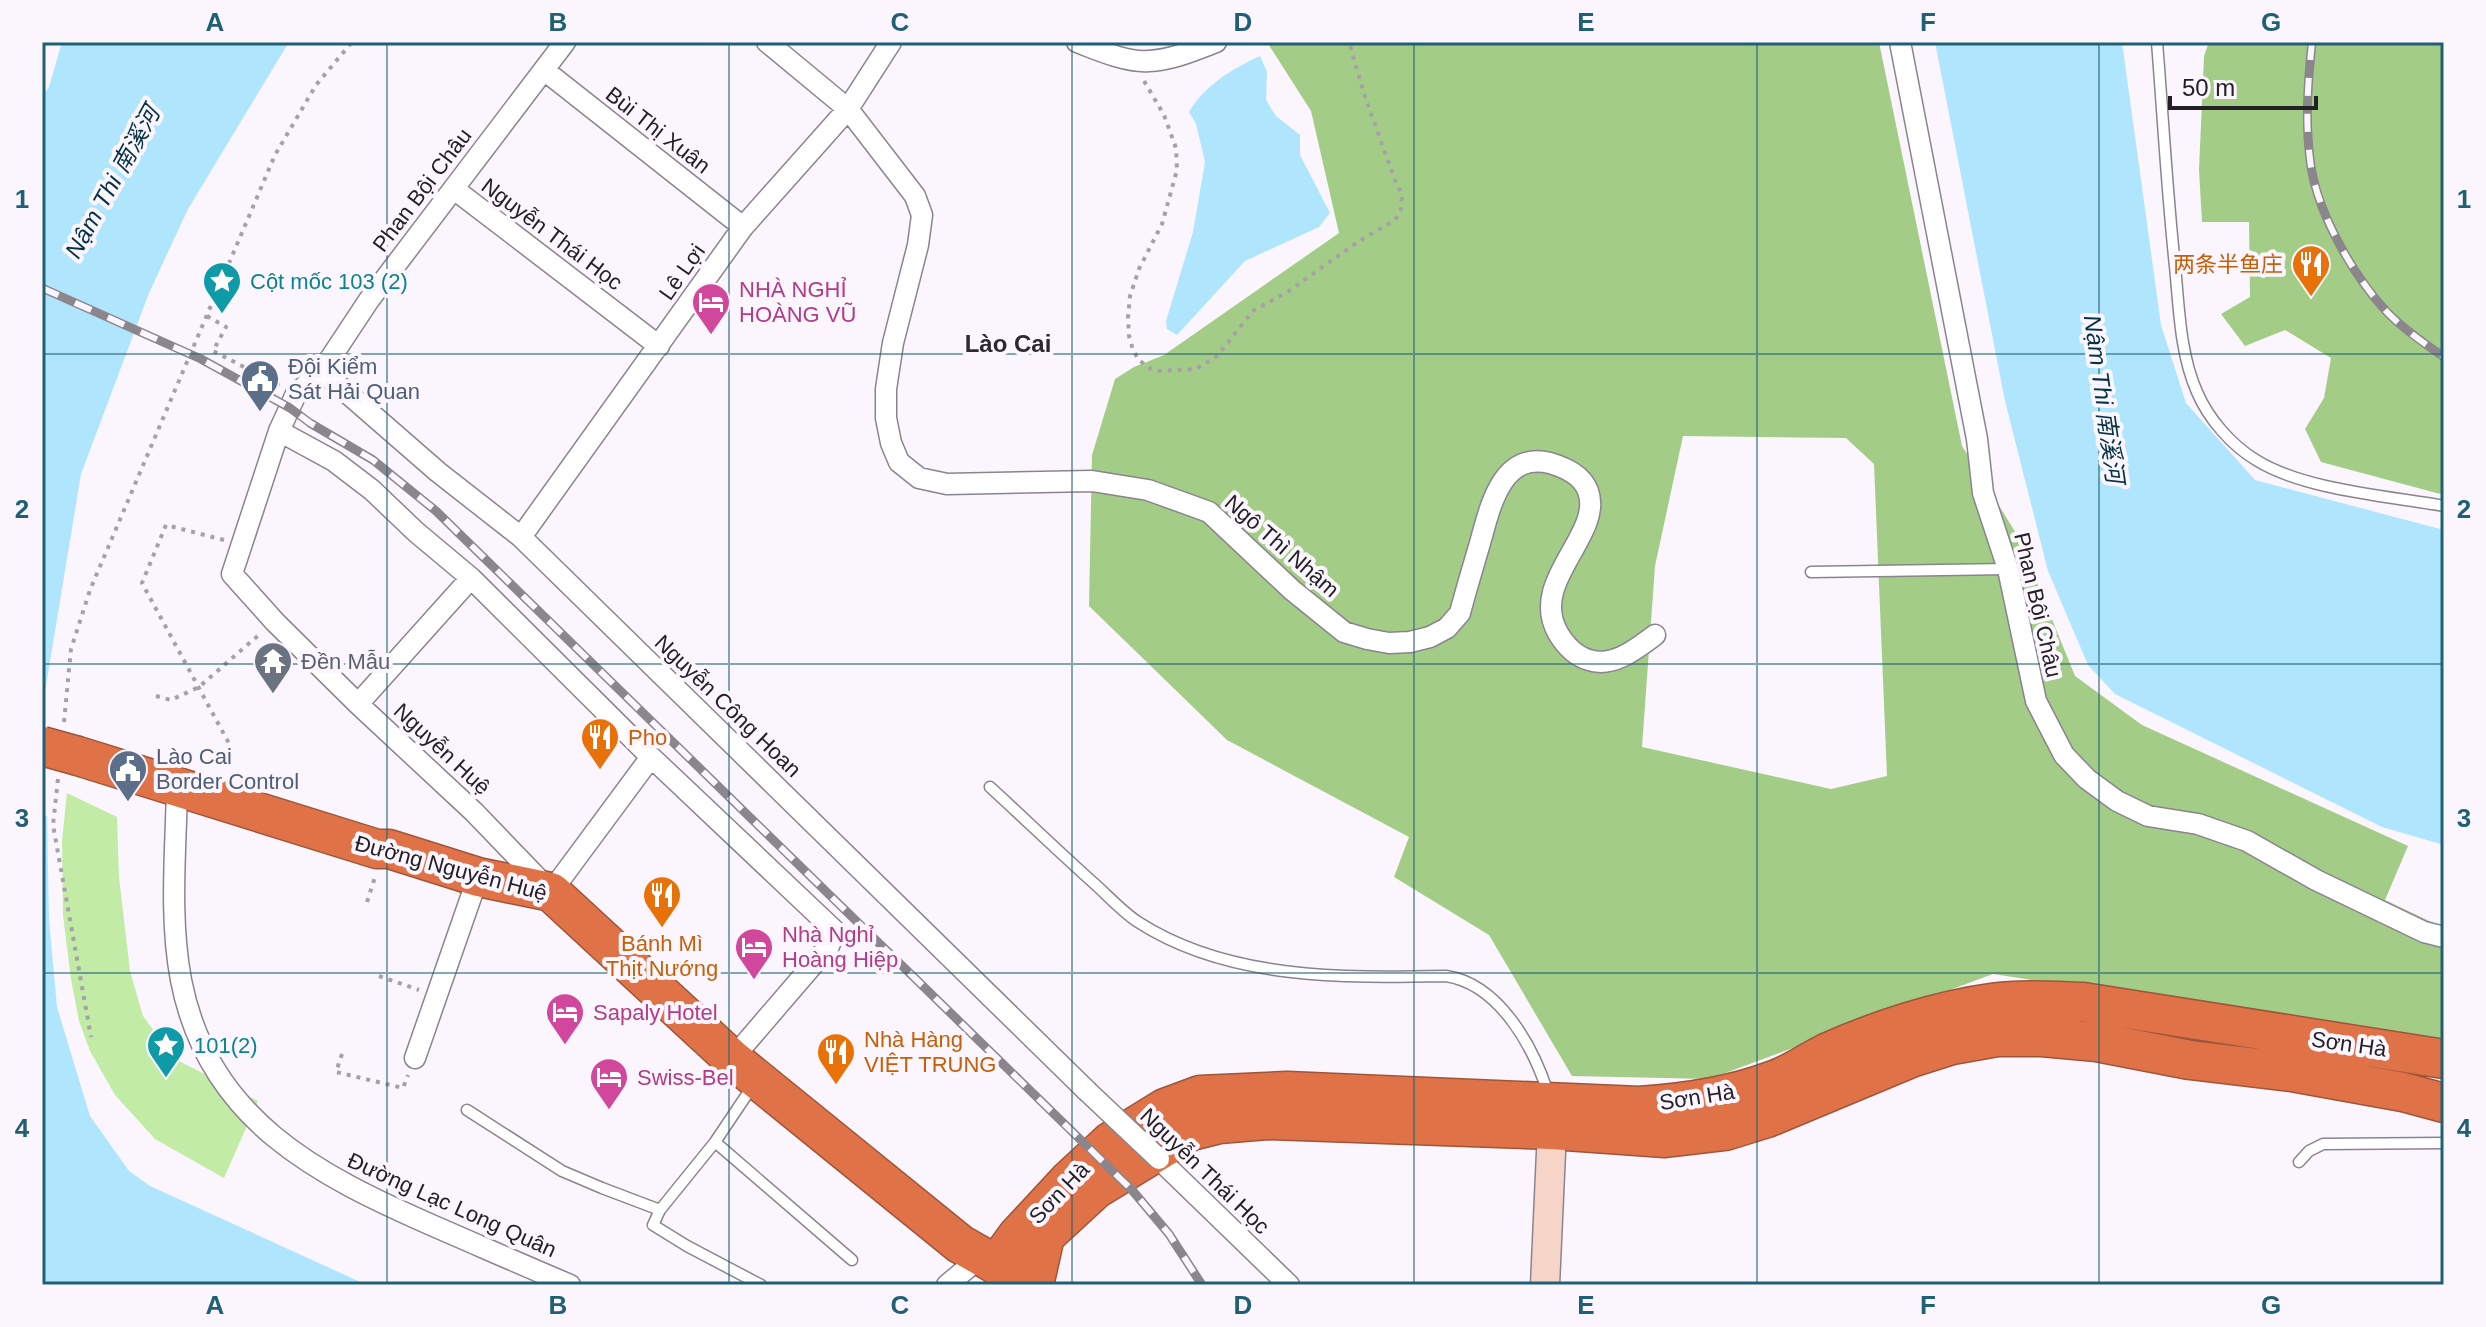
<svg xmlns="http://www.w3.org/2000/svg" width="2486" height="1327" font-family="Helvetica,'Noto Sans SC',sans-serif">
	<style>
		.green { fill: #c2eca5 }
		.forest { fill: #a3cd86; fill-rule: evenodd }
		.water { fill: #b0e6fd }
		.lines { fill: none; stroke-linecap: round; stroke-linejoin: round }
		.lane-casing { stroke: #8a848e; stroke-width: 13 }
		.street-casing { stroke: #8a848e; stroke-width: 23 }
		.secondary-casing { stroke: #8a848e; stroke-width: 31 }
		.highway-casing { stroke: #9e563b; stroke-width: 41 }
		.path { stroke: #a6a1a8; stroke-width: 4; stroke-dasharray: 4 6; stroke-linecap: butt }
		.lane { stroke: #fff; stroke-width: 10 }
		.street { stroke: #fff; stroke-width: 20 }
		.secondary { stroke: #f6d5c8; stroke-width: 28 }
		.highway { stroke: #e07247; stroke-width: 38 }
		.rail-casing { stroke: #8a868c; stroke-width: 9 }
		.rail { stroke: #fbf5fe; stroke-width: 6; stroke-dasharray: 18; stroke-linecap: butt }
		.street-bridge-casing { stroke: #8a848e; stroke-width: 23; stroke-linecap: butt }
		.highway-bridge-casing { stroke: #9e563b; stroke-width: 41; stroke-linecap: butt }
		.street-bridge { stroke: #fff; stroke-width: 20 }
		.highway-bridge { stroke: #e07247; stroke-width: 38 }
		.grid { fill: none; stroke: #206075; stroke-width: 2; stroke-opacity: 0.55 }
		.labels { text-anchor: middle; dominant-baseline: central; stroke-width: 8; stroke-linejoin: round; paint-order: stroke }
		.street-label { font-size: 22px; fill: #242125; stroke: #fbf5fe }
		.food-label { font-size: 22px; fill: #c56008; stroke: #fbf5fe; text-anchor: start }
		.culture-label { font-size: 22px; fill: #0d838f; stroke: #fbf5fe; text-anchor: start }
		.hotel-label { font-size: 22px; fill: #b23c85; stroke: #fbf5fe; text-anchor: start }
		.service-label { font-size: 22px; fill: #4e5e75; stroke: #fbf5fe; text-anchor: start }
		.worship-label { font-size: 22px; fill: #5b616d; stroke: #fbf5fe; text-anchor: start }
		.water-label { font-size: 24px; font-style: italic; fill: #053343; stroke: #fbf5fe }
		.neighbourhood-label { font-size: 24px; font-weight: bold; fill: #2e2931; stroke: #fbf5fe }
		.neatline { fill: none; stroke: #206075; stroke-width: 3 }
		.grid-label { font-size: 26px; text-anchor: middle; font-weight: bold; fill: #206075 }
	</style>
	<rect width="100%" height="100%" fill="#fbf5fe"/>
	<path class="green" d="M67,793L117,817L119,877L130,971L143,1016L175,1059L258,1101L224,1178L155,1139L115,1095L90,1051L79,1021L71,979L63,915L62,841Z"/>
	<path class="forest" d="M1267,42H1879L1962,446L2019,538L2075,676L2142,725L2408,846L2385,900L2444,928V1044L1993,974L1709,1079L1572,1076L1489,935L1394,877L1409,837L1227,740L1089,606L1092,455L1115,379L1134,367L1164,355L1339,233L1311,111ZM1683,436L1846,438L1874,464L1887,776L1831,789L1642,747L1655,566Z
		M2209,42H2444V495L2321,462L2305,429L2324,398L2331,358L2285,330L2245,346L2221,314L2250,297L2249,222H2202L2199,170L2204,56Z"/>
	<path class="water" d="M62,42H289L188,209L149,293L81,474L42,710V97L49,87Z
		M1935,42H2122L2161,325L2186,403L2255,480L2444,530V845L2382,827L2115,694L2088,665L2048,571L2005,401Z
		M1260,56L1267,72L1266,100L1276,116L1300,135V155L1330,213L1319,227L1245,261L1177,335L1167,329L1166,321L1193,232L1205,162L1196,124L1189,112C1204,86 1233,68 1260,56Z
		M42,814L47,816L49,919L57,1007L90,1116L129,1171L150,1186L367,1285H42Z"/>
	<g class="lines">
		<g class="lane-casing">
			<path id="lane" d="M2157,42C2163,117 2167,192 2175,266C2179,307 2180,354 2197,392C2208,418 2231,445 2256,460C2304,490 2388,496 2444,506
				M1811,572L2008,569
				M990,787C1026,820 1061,854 1097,886C1110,898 1124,913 1138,922C1228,980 1343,978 1446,976C1499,984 1533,1046 1548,1093
				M754,1084L715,1142L660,1210L653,1225L687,1246L761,1285
				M467,1110L562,1171L602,1188L660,1210
				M715,1142L852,1260
				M2299,1162L2309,1151L2323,1144L2444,1143"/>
		</g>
		<g class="street-casing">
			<path id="street" d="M565,42L369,300L322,371L296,394L279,431L232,574L275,622L358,704L474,812L551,892L651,757
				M767,42L848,109L915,196L922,215L918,245L893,343L886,389V418L891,443L899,462L919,478L947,484L1092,481L1148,490L1209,512L1292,590L1344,632L1367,639L1389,643L1410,642L1430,637L1447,628L1460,613C1466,590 1473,567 1480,543C1490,508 1501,451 1550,463C1566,468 1582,475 1588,491C1604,535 1528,581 1558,633C1565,645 1575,656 1589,660C1613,668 1636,649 1655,635
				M1077,42C1098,50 1127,63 1149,61C1172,60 1195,50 1216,42
				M1900,42L1977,439L1983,493L2008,569L2036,701L2064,755L2087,779L2117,801L2148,816L2198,824L2247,841L2316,880L2424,932L2444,937
				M544,70L743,227
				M454,189L659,346
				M322,371L438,472L521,537L1087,1091
				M279,431L334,461L372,490L416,532L471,578L651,757L835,931L829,946L732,1059
				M521,537L743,227L848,109L891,42
				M358,704L471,578
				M177,786C176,850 169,916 181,980C208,1120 317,1175 436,1227C480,1246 525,1266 570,1285
				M415,1058L478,877
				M1159,1159L1289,1285
				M947,1285L982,1256"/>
		</g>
		<g class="secondary-casing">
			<path id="secondary" d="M1545,1285L1552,1130"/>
		</g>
		<g class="highway-casing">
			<path id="highway" d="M78,756L377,849H389L478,877L551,892L732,1059L960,1244L1016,1276
				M996,1265L1017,1236L1069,1180L1110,1142L1165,1108L1200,1095L1287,1091L1639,1106C1685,1103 1728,1097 1771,1081C1791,1075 1808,1062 1826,1053C1875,1031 1938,1010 1991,1003C2022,999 2052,1001 2083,1002L2444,1059
				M1034,1285L1045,1236L1096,1189L1191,1131L1219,1124L1267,1120L1552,1130L1665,1138L1725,1131L1767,1118L1911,1058L1952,1045L1997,1037H2042L2097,1042L2190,1060L2292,1072L2403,1092L2444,1103"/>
		</g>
		<path class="path" d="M1144,81L1164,115L1176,148L1177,170L1162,224L1139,269L1130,296L1128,318L1129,336L1133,350L1139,360L1149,368L1158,371L1196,369L1217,356L1253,311L1289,291L1359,241L1395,220L1401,209L1402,195L1395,180L1364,94L1349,42
			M207,316L226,327L213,351L281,386
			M224,540L166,525L142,583L232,749
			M156,696L171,700L199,687L261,633
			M64,722L71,649L90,590L275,155L316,85L352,42
			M58,779L53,825L91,1037
			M367,902L375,877
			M379,976L419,990
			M342,1054L336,1072L403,1088L408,1075"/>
		<use href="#lane" class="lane"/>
		<use href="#street" class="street"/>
		<use href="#secondary" class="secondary"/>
		<use href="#highway" class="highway"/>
		<g class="rail-casing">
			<path id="rail" d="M2312,42C2308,81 2305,119 2310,159C2315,209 2352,274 2386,311C2402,328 2425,344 2444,357
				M42,288L201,359L290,408L310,423L373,460L436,511L1132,1190L1169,1234L1202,1285"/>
		</g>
		<use href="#rail" class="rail"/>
		<g class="street-bridge-casing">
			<path id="street-bridge" d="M1087,1091L1159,1159"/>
		</g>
		<g class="highway-bridge-casing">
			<path id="highway-bridge" d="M42,746L78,756"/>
		</g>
		<use href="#street-bridge" class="street-bridge"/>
		<use href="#highway-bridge" class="highway-bridge"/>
	</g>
	<path class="grid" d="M387,42V1285M729,42V1285M1072,42V1285M1414,42V1285M1757,42V1285M2099,42V1285M42,354H2444M42,664H2444M42,973H2444"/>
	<defs>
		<g id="restaurant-pin" transform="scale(2)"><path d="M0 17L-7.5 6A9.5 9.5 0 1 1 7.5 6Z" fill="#e8710a" stroke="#fbf5fe"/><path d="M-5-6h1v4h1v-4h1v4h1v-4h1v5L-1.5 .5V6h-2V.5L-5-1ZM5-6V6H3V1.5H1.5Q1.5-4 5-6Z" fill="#fff"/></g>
		<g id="sight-pin" transform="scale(2)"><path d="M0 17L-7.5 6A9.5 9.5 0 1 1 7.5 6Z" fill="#0f9aa8" stroke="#fbf5fe"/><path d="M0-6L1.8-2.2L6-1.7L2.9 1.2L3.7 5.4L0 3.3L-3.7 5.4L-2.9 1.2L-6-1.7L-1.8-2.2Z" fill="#fff"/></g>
		<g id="hotel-pin" transform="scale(2)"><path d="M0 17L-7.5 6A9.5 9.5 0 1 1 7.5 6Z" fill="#d1479c" stroke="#fbf5fe"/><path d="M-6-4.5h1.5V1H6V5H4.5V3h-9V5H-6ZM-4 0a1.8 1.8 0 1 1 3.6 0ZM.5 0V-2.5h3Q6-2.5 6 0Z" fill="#fff"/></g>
		<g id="civic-pin" transform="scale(2)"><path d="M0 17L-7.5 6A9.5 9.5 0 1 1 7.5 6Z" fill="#5c6f8a" stroke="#fbf5fe"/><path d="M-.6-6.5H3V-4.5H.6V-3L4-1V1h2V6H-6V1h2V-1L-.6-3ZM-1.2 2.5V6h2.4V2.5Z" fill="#fff"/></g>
		<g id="temple-pin" transform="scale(2)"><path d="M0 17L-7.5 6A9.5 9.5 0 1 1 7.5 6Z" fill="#6b7280" stroke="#fbf5fe"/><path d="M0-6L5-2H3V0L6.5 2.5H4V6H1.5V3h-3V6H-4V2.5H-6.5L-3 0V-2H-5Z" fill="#fff"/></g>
	</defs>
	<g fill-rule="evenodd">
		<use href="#restaurant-pin" x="2311" y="264"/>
		<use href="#sight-pin" x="222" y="281"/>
		<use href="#hotel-pin" x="711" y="302"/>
		<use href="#civic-pin" x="260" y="379"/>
		<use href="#temple-pin" x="273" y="661"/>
		<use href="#restaurant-pin" x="600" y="737"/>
		<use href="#civic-pin" x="128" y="769"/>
		<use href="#restaurant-pin" x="662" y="895"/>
		<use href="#hotel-pin" x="754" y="947"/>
		<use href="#hotel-pin" x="565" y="1012"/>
		<use href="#sight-pin" x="166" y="1045"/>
		<use href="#restaurant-pin" x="836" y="1052"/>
		<use href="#hotel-pin" x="609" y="1077"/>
	</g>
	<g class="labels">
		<g class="street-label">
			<text transform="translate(658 130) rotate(38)">Bùi Thị Xuân</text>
			<text transform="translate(422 190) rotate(-53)">Phan Bội Châu</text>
			<text transform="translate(552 234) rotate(37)">Nguyễn Thái Học</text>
			<text transform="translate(682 272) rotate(-55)">Lê Lợi</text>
			<text transform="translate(1282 546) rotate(41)">Ngô Thì Nhậm</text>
			<text transform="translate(2038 605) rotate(77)">Phan Bội Châu</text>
			<text transform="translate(728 706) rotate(44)">Nguyễn Công Hoan</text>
			<text transform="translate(442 749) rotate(43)">Nguyễn Huệ</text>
			<text transform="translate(451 868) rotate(15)">Đường Nguyễn Huệ</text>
			<text transform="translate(2349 1044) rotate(8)">Sơn Hà</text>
			<text transform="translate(1697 1097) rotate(-9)">Sơn Hà</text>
			<text transform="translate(1205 1171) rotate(44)">Nguyễn Thái Học</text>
			<text transform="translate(1059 1193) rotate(-46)">Sơn Hà</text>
			<text transform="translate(452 1205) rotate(24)">Đường Lạc Long Quân</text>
		</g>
		<g class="food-label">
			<text x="2283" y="264" text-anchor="end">两条半鱼庄</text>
			<text x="628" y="737">Pho</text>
			<text x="662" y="943" text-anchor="middle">Bánh Mì<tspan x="662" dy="25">Thịt Nướng</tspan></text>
			<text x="864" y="1039">Nhà Hàng<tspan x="864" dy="25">VIỆT TRUNG</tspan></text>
		</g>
		<g class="culture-label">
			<text x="250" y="281">Cột mốc 103 (2)</text>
			<text x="194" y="1045">101(2)</text>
		</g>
		<g class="hotel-label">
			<text x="739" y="289">NHÀ NGHỈ<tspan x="739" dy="25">HOÀNG VŨ</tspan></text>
			<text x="782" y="934">Nhà Nghỉ<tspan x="782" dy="25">Hoàng Hiệp</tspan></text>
			<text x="593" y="1012">Sapaly Hotel</text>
			<text x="637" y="1077">Swiss-Bel</text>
		</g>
		<g class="service-label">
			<text x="288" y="366">Đội Kiểm<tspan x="288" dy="25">Sát Hải Quan</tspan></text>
			<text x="156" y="756">Lào Cai<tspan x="156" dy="25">Border Control</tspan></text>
		</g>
		<g class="worship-label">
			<text x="301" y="661">Đền Mẫu</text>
		</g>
		<g class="water-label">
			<text transform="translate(112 182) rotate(-61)">Nậm Thi 南溪河</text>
			<text transform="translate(2104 399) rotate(82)">Nậm Thi 南溪河</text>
		</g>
		<g class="neighbourhood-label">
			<text x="1008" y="343">Lào Cai</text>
		</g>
	</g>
	<rect width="2486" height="1327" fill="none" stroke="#fbf5fe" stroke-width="88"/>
	<path d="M2170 96v12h146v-12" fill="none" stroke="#242125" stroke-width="4"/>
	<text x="2182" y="96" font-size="24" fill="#242125" stroke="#fbf5fe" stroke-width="6" paint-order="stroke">50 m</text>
	<rect x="44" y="44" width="2398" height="1239" class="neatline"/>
	<g class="grid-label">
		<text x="215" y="31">A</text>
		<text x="558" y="31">B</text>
		<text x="900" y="31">C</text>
		<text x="1243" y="31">D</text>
		<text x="1586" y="31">E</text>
		<text x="1928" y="31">F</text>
		<text x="2271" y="31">G</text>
		<text x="22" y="208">1</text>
		<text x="2464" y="208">1</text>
		<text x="22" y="518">2</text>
		<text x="2464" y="518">2</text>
		<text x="22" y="827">3</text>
		<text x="2464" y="827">3</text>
		<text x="22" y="1137">4</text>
		<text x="2464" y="1137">4</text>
		<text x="215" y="1314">A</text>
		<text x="558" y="1314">B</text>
		<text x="900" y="1314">C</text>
		<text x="1243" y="1314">D</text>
		<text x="1586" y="1314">E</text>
		<text x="1928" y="1314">F</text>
		<text x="2271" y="1314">G</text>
	</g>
</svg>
